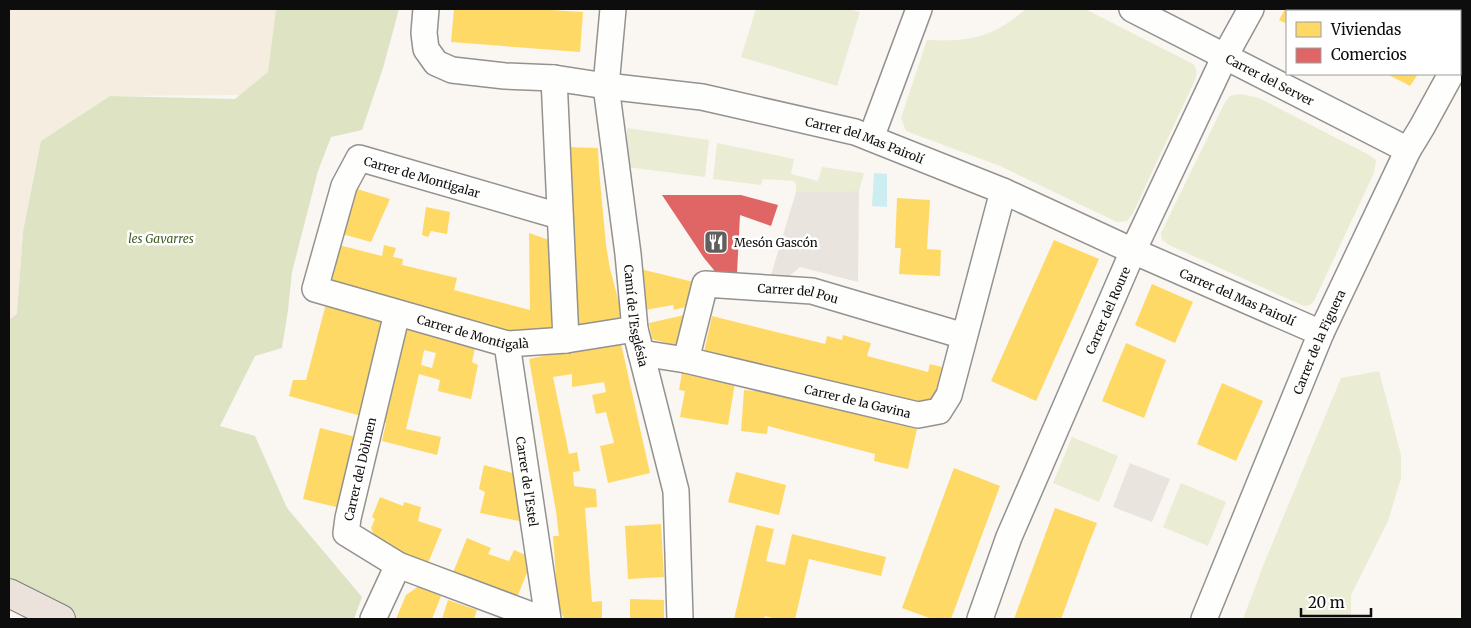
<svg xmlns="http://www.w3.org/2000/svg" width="1471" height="628" font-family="Merriweather,serif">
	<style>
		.farmland { fill: #f5ede0 }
		.green { fill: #eaecd4 }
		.forest { fill: #dde3c3 }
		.plaza { fill: #eae4df }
		.water { fill: #cceef0 }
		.homes { fill: #ffd966; fill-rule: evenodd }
		.shops { fill: #e06666 }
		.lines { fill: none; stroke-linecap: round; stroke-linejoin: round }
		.minor-casing { stroke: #949290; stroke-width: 28 }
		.major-casing { stroke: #817f7d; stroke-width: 30 }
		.minor { stroke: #fefefd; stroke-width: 25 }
		.major { stroke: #eae2db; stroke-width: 28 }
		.labels { text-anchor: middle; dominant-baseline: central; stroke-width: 5; stroke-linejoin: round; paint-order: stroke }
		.street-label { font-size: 12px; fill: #0d0d0d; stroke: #fff }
		.park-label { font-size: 12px; font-style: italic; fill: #415e25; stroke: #fff }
		.poi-label { font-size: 12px; fill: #0d0d0d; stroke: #fff; text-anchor: start }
	</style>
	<rect width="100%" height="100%" fill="#faf6f2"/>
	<path class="farmland" d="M9,9H276L268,72L241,95L110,96L41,141L23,232L17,314L9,320Z"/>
	<path class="green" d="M756,9H848L860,12L837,86L741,57Z
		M1026,9H1085L1193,64C1198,70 1197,75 1194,82L1133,213L1127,221L1117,222L1000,166L906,131L901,118L927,40C970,42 992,38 1026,9Z
		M1241,94L1259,98L1371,156L1376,160L1374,173L1314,301L1310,305L1304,306L1169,245L1162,240L1161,233L1225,102L1230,96Z
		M627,128L709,140L705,177L627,167Z
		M717,143L794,159L791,174L818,181L822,167L864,173L859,191L796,192V184L794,181L763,179L761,185L713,179Z
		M1379,371L1401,455V478L1388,521L1351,595V619H1243L1265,561L1341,378Z
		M1072,437L1118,456L1099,502L1053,483Z
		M1181,483L1226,502L1208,546L1163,527Z"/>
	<path class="forest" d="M276,9H399L383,68L362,130L331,137L318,171L292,272L288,310L282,348L255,356L220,426L255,436L287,508L362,597L354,619H63L9,592V320L17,314L23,232L41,141L110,96L235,99L268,72Z"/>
	<path class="plaza" d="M859,191L858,282L800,267L785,280L771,275L796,192Z
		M1130,463L1170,479L1152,522L1113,507Z"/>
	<path class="water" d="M874,173L887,174V207L872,206Z"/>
	<path class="homes" d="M454,9H536L583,12L580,52L451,42Z
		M1285,9H1336L1335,11H1287V24L1279,20Z
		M1405,9H1451L1453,10L1452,11H1403Z
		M1387,74H1418L1410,86Z
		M564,147L598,148L599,170L606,245L610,269L623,317L572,328Z
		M347,186L390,199L371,242L335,232Z
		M897,198L930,200L927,249L941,250L940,276L899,274L901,248H895Z
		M426,207L450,212L447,234L431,231L428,237L422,235Z
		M529,233L552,241L551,332L512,335L327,281L331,243L382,256L384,245L396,248L393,257L403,259L402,265L457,278L454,290L530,310Z
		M1054,240L1099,259L1036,401L991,381Z
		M636,268L702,284L697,304L674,310L673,305L645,310Z
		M1152,284L1193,302L1175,343L1135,325Z
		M327,300L384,315L361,416L289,396L293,380H306Z
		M689,314L683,340L674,345L652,339L649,323Z
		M712,316L825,344L827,336L842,340L843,335L871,343L867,356L928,372L930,364L942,367L931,410L704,352Z
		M407,325L476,343L472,362L478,365L471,399L438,391L440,380L419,374L406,429L441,437L437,455L382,441L386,423L383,422ZM424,350L436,353L432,368L421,365Z
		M620,339L650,473L608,483L600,446L614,443L606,412L596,414L592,395L606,392L604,382L572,387V374L553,377L569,454L577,452L580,471L573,472L574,486L596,489L597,507L585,508L592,602L602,601V619H564L558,604L553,536H559L556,511L529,359Z
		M1126,343L1166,360L1144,418L1102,401Z
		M682,373L735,383L728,425L680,417L685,391L679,390Z
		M1222,383L1263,401L1236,461L1197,444Z
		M744,390L771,392L917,429L908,469L874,461L875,454L768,426L767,434L741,431Z
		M320,428L356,437L340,508L303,499Z
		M484,465L520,475L524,522L480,513L485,492L479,489Z
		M954,468L1000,486L951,619H932L902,608Z
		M736,472L786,485L779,515L728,502Z
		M380,497L403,506L404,502L421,507L418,521L442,529L428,563L379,547L371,528L375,519L372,517Z
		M1055,508L1097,523L1089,543L1061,619H1014Z
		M661,524L664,577L628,579L625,526Z
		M756,525L774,529L766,561L785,565L792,534L886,557L881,576L809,559L795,619H776L765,616L764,619H734Z
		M467,538L491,548L488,554L509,561L514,550L533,558L516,600L452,575Z
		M419,586L441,596L432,619H396L406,595Z
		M630,599L664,600V619H630Z
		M448,600L477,610L474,619H442Z"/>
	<path class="shops" d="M662,195H741L778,205L771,226L740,215L737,273L718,275L704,258Z"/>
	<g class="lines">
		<g class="minor-casing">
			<g id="minor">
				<path id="s1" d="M426,9L424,33L426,49L436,63L452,70L505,76L554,78L606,86L702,97L855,132L1003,191L1133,251L1321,333"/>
				<path id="s2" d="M613,9L606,86L628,254L635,329L676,491L680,619"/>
				<path id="s3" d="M1132,9L1408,150"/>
				<path d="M1460,58L1462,54"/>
				<path d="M554,78L566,340"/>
				<path d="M871,138L919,9"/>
				<path id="s4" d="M559,216L359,158L344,186L315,289L507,344L566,340L635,329"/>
				<path d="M397,313L348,518L346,533L398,565L542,619"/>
				<path id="s5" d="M507,344L548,619"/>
				<path id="s6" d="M641,353L686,360L918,415L939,411L949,395L1003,191"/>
				<path id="s7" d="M686,360L705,284L812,291L964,336"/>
				<path d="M373,619L398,565"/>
				<path id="s8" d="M980,619L1009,537L1133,251L1225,56L1251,9"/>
				<path id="s9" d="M1204,619L1321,333L1408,150L1422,127L1451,74"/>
			</g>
		</g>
		<g class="major-casing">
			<path id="major" d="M9,593L61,619"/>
		</g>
		<use href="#minor" class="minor"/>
		<use href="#major" class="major"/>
	</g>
	<defs>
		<g id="restaurant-square" transform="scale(1.25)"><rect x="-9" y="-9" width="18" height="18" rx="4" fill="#605f5d" stroke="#fff"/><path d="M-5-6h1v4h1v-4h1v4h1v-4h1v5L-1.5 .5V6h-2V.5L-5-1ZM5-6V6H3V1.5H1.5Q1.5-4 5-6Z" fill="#fff"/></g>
	</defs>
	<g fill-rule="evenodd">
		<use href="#restaurant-square" x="716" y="242"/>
	</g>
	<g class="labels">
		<g class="street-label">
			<text stroke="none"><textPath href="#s3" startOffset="155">Carrer del Server</textPath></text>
			<text stroke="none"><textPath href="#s1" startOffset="495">Carrer del Mas Pairolí</textPath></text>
			<text transform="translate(422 177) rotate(16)">Carrer de Montigalar</text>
			<text stroke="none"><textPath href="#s7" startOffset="172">Carrer del Pou</textPath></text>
			<text stroke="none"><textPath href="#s1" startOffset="900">Carrer del Mas Pairolí</textPath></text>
			<text stroke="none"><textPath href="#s8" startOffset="334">Carrer del Roure</textPath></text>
			<text stroke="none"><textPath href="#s2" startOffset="309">Camí de l'Església</textPath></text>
			<text stroke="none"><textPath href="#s4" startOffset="511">Carrer de Montigalà</textPath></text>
			<text stroke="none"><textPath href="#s9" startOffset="300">Carrer de la Figuera</textPath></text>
			<text stroke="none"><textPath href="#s6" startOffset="222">Carrer de la Gavina</textPath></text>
			<text transform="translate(360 469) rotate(-77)">Carrer del Dòlmen</text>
			<text stroke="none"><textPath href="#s5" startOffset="139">Carrer de l'Estel</textPath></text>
		</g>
		<g class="park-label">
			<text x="161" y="238">les Gavarres</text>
		</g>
		<g class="poi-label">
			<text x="734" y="242">Mesón Gascón</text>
		</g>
	</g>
	<rect width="1471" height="628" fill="none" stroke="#0d0d0d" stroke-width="20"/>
	<rect x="1286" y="10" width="175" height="65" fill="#ffffff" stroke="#9e9e9e"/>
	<rect x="1296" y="22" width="25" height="15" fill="#ffd966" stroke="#9e9e9e"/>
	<text x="1331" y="35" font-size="15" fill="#0d0d0d">Viviendas</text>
	<rect x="1296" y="48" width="25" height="15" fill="#e06666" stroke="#9e9e9e"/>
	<text x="1331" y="60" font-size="15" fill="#0d0d0d">Comercios</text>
	<path d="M1301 608v8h70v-8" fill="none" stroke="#0d0d0d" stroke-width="2.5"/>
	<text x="1308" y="608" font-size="15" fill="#0d0d0d" stroke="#ffffff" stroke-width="4" paint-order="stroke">20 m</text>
</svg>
